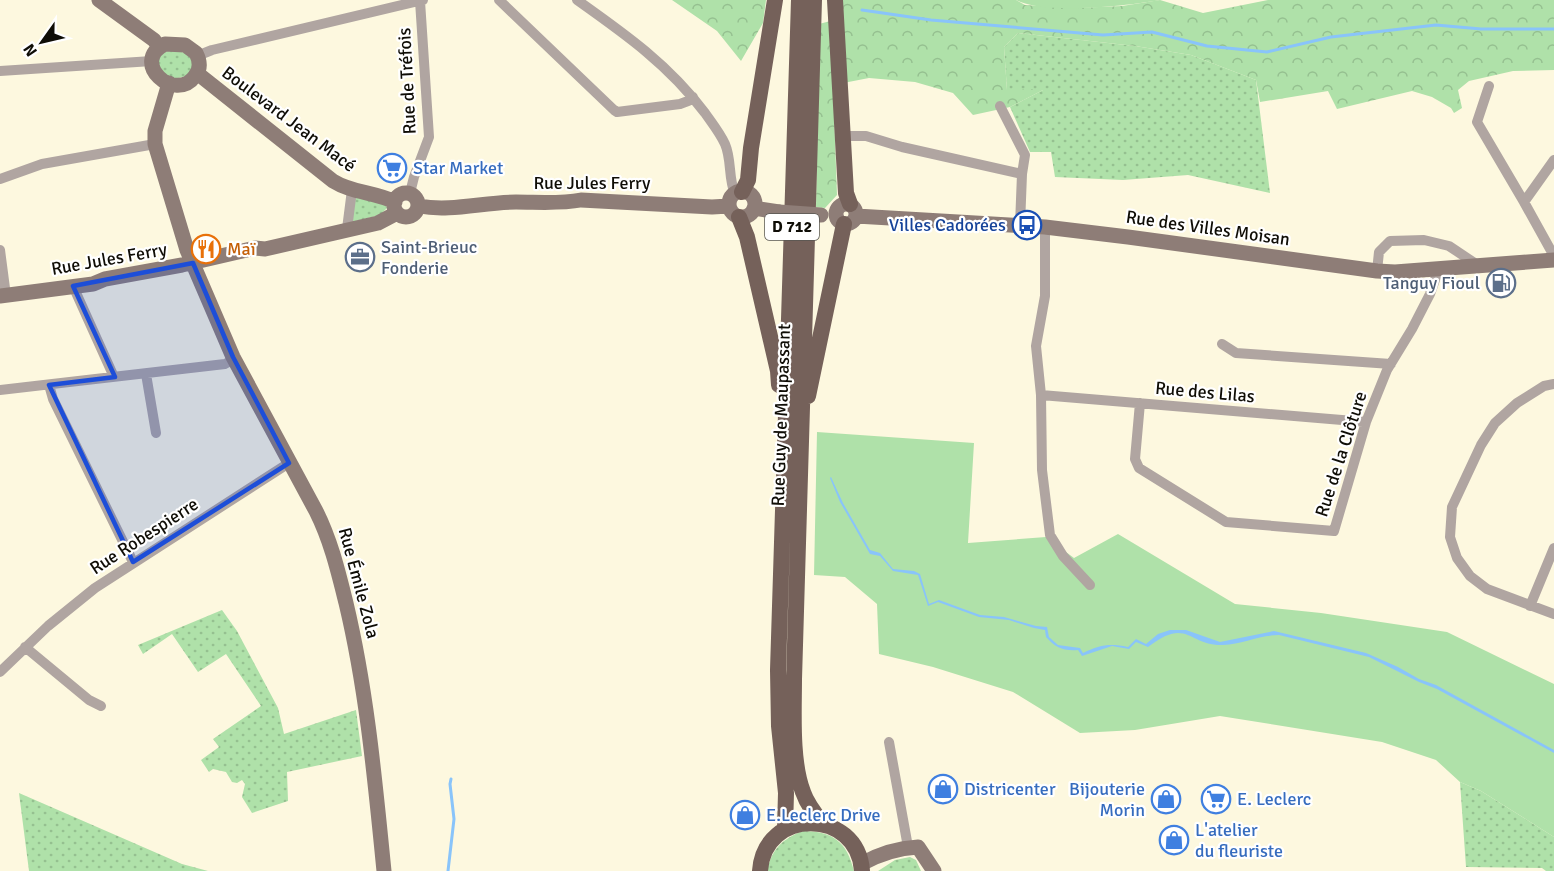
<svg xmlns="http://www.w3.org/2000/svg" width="1554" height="871" font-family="Signika,sans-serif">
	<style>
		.grass { fill: url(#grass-dots) }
		.forest { fill: url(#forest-crowns) }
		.green { fill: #afe1a9 }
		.water { fill: #89c4fa }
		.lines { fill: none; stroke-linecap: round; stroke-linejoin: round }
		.stream { stroke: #89c4fa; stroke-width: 3 }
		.street { stroke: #b0a5a1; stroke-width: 10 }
		.secondary { stroke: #8e7d77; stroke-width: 15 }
		.primary { stroke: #75615a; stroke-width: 16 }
		.secondary-bridge { stroke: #8e7d77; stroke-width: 15 }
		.marked { fill: #1d4ed8; fill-opacity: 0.2; stroke: #1d4ed8; stroke-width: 4.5; stroke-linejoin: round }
		.labels { text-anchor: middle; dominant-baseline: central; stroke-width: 4.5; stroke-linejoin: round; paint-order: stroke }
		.shield { fill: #fff; stroke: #575651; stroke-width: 1.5 }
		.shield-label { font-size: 16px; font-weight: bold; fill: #0f0d06 }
		.street-label { font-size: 18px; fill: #0f0d06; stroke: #fff }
		.shop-label { font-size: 18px; fill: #366cbe; stroke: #fff; text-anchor: start }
		.transit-label { font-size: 18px; fill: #164399; stroke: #fff; text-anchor: end }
		.service-label { font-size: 18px; fill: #4e5e75; stroke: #fff; text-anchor: start }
		.food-label { font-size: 18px; fill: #c56008; stroke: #fff; text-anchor: start }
	</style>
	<defs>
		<pattern id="grass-dots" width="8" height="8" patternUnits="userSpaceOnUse" patternTransform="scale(1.5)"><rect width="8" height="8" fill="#afe1a9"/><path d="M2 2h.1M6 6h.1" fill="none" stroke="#95c090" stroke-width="1.8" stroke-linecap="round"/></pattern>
		<pattern id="forest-crowns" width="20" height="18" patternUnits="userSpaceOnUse" patternTransform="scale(1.5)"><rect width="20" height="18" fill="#afe1a9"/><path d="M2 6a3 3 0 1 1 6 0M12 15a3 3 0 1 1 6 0" fill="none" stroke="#95c090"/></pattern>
	</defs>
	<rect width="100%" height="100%" fill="#fdf8df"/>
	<path class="grass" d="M1018,33L1135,46L1191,55L1256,80L1270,193L1188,175L1123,180L1055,177L1051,152H1030L1010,107L1043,90H1007L1004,47Z
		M172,49L185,53L194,61L191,75L174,79L159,71V55Z
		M358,196L386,205L387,208L380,215L352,222L354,200Z
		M222,610L237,631L278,708L284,734L356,710L362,756L287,772L288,801L252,813L242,797L245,784L242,780L237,783L232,782L226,772L213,769L209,772L201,760L219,747L213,739L261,706L226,654L198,672L172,634L143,654L138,645Z
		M1460,782L1481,791L1554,837V871H1546L1542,868L1466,867Z
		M19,793L182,864L208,871H29Z
		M803,831C833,831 847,842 854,871H767C772,849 782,839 803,831Z
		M910,857L916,860L921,871H878L895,860Z"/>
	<path class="forest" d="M672,0H766L763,23L741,61L717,31Z
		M841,0H1016L1025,5L1075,8L1122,6L1160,0L1203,13L1268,0H1554V70L1513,71L1469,81L1458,90L1462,108L1454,113L1451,108L1432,97L1412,91L1337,109L1328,91L1260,102L1256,80L1191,55L1135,46L1018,33L1004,47L1007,90L1045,89L1010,107L973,115L953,93L915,82L869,78L833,85L837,195L825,208L816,207L819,24L842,18Z"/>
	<path class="green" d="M1016,0H1160C1127,6 1044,15 1016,0Z
		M817,432L974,443L968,543L1046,537L1074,558L1118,534L1235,604L1321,613L1447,632L1554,684V837L1481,791L1460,782L1436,760L1382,742L1220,716L1135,730L1080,733L1013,692L933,667L879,654L877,604L845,577L814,575Z"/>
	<path class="water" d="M831,477L843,503L870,550L880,553L893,569L914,571L920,574L929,604L939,600L980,615L1004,617L1036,626L1047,627L1049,637L1058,645L1080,648L1083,653C1100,645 1109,643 1128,647L1136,639L1146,644L1158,634L1170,630H1186L1220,642L1274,631L1366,653L1398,667L1419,679L1436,685L1554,750V753L1437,689L1419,682L1369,657L1279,635C1260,635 1242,644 1223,645C1188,646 1188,616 1148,647L1136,642L1129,649L1112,646L1082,656L1078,650C1063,651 1056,648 1046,637L1045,630L1034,628L1009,620L979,617L938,602L928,606L918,575L893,571L880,556L870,554L840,502L830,478Z"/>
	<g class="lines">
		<path class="stream" d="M862,10L931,20L1103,35L1152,32L1207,46L1267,52L1331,37L1436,25L1481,29H1554
			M448,871L454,819L450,784L451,779"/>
		<path class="street" d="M499,0L614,110L617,112L680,104L688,101L693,97
			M577,0C625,34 669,65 705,113C712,123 720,133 725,144C732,160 728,178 735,194
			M197,56L212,50L423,0
			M0,71L152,61
			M1489,86L1477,122L1524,202L1554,256
			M1000,106L1025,155L1022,174L1020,225
			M844,136H866L902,147L1022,174
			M0,179L42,164L155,144
			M410,193L414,177L429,137L420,1
			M1524,202L1554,160
			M1045,227V296L1036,346L1041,395L1042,470L1050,535L1063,556L1090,585
			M347,229L352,190
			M0,250L6,296
			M1377,271L1379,252L1390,241L1424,240L1449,246L1479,266
			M73,286L114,377
			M1222,344L1236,353L1391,364
			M146,374L156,433
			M1554,384L1544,386L1517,403L1495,423L1481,445L1452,507L1450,537L1457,558L1470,576L1487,589L1554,614
			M49,385L53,399L133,562
			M0,390L225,364L234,359
			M1041,395L1366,422
			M1140,403L1135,459L1139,468L1226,522L1334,531L1366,422L1387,370L1412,329L1430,294L1439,268
			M1530,606L1554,548
			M25,647L89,700L101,706
			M0,672L48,626L95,588L289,463
			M889,742L908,847"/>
		<path class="secondary" d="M99,0L154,40L159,47
			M165,44L185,45L196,53C200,61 201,69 195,76C175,104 129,62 165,44Z
			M197,73L333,181C352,193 375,192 395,202
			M169,83L155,131V144L187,250L233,357L316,511C331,541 338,571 346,603C367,691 375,781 384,871
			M729 204a13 13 0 1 1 26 0a13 13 0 1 1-26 0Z
			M394 205a12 12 0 1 1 24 0a12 12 0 1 1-24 0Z
			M836 214a10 10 0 1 1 20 0a10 10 0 1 1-20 0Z
			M419,206C451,212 484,202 516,202C538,202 560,204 581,200L712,207L729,206
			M754,208L779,212
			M856,216L1045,227L1128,237L1377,271L1395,272L1554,260
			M0,296L93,284L105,279L182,265L255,248L265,249L378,223L397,213
			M861,864C879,854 899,848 918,847L934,871"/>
		<path class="primary" d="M814,0L794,679C794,712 791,761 803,792C807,804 815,814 823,824
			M835,0L846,193L850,204
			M742,192L748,180L751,148L775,0
			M739,217L747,237L778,371L779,385
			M808,396L844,224
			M785,829L786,793L779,726L778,670L799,0
			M760,871C764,807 858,808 862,871"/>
		<path class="secondary-bridge" d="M779,212L821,215"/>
	</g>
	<path class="marked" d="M193,263L233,357L289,463L133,562L49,385L115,377L73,286Z"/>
	<defs>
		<g id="supermarket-ring" transform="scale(1.5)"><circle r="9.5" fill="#fff" stroke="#3f7fe0" stroke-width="1.5"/><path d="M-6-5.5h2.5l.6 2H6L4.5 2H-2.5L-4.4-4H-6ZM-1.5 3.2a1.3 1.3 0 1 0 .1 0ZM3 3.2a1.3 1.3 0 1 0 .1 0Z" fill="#3f7fe0"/></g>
		<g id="bus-ring" transform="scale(1.5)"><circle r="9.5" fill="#fff" stroke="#1a4fb4" stroke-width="1.5"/><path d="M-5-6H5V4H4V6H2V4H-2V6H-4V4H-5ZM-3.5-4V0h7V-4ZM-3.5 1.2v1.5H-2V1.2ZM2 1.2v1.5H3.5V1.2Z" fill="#1a4fb4"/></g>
		<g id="restaurant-ring" transform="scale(1.5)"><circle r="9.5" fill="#fff" stroke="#e8710a" stroke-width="1.5"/><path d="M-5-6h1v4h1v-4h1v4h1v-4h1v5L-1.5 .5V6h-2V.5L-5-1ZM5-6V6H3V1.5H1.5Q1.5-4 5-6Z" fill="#e8710a"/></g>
		<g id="office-ring" transform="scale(1.5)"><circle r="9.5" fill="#fff" stroke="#5c6f8a" stroke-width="1.5"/><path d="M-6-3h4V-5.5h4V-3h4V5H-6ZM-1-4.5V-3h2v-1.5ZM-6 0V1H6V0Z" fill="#5c6f8a"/></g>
		<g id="fuel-ring" transform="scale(1.5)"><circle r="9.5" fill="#fff" stroke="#5c6f8a" stroke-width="1.5"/><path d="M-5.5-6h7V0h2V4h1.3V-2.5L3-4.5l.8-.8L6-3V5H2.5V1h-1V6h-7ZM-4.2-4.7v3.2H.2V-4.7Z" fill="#5c6f8a"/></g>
		<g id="shop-ring" transform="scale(1.5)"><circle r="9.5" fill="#fff" stroke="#3f7fe0" stroke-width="1.5"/><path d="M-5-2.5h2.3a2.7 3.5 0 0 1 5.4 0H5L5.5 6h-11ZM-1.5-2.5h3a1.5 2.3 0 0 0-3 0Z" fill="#3f7fe0"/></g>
	</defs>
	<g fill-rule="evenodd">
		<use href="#supermarket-ring" x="392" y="168"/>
		<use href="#bus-ring" x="1027" y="225"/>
		<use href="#restaurant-ring" x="206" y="249"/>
		<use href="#office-ring" x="360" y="257"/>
		<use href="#fuel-ring" x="1501" y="283"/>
		<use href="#shop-ring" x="943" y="789"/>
		<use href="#shop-ring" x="1166" y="799"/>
		<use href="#supermarket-ring" x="1216" y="799"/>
		<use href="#shop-ring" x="745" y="815"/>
		<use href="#shop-ring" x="1174" y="840"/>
	</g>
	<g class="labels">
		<rect class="shield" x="765" y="214" width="54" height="26" rx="4.5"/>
		<g class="shield-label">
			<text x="792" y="227">D 712</text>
		</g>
		<g class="street-label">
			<text transform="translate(407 81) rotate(-93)">Rue de Tréfois</text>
			<text transform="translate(289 119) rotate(37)">Boulevard Jean Macé</text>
			<text x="592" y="183">Rue Jules Ferry</text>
			<text transform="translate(1208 228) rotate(8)">Rue des Villes Moisan</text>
			<text transform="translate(109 259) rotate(-10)">Rue Jules Ferry</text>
			<text transform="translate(1205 392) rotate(5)">Rue des Lilas</text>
			<text transform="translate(781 415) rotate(-88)">Rue Guy de Maupassant</text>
			<text transform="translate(1341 454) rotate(-72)">Rue de la Clôture</text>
			<text transform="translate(144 536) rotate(-33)">Rue Robespierre</text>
			<text transform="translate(359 583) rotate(75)">Rue Émile Zola</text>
		</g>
		<g class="shop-label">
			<text x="413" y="168">Star Market</text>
			<text x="964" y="789">Districenter</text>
			<text x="1145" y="789" text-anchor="end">Bijouterie<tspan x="1145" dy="21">Morin</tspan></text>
			<text x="1237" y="799">E. Leclerc</text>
			<text x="766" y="815">E.Leclerc Drive</text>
			<text x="1195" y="830">L'atelier<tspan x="1195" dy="21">du fleuriste</tspan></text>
		</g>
		<g class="transit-label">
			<text x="1006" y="225">Villes Cadorées</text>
		</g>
		<g class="service-label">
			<text x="381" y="247">Saint-Brieuc<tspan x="381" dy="21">Fonderie</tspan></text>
			<text x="1480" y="283" text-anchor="end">Tanguy Fioul</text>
		</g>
		<g class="food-label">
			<text x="227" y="249">Maï</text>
		</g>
	</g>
	<g transform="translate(42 42) rotate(236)" stroke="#ffffff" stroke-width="4.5" paint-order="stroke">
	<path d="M0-4.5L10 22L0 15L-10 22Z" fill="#0f0d06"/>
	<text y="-9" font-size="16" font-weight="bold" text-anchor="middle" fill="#0f0d06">N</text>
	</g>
</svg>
